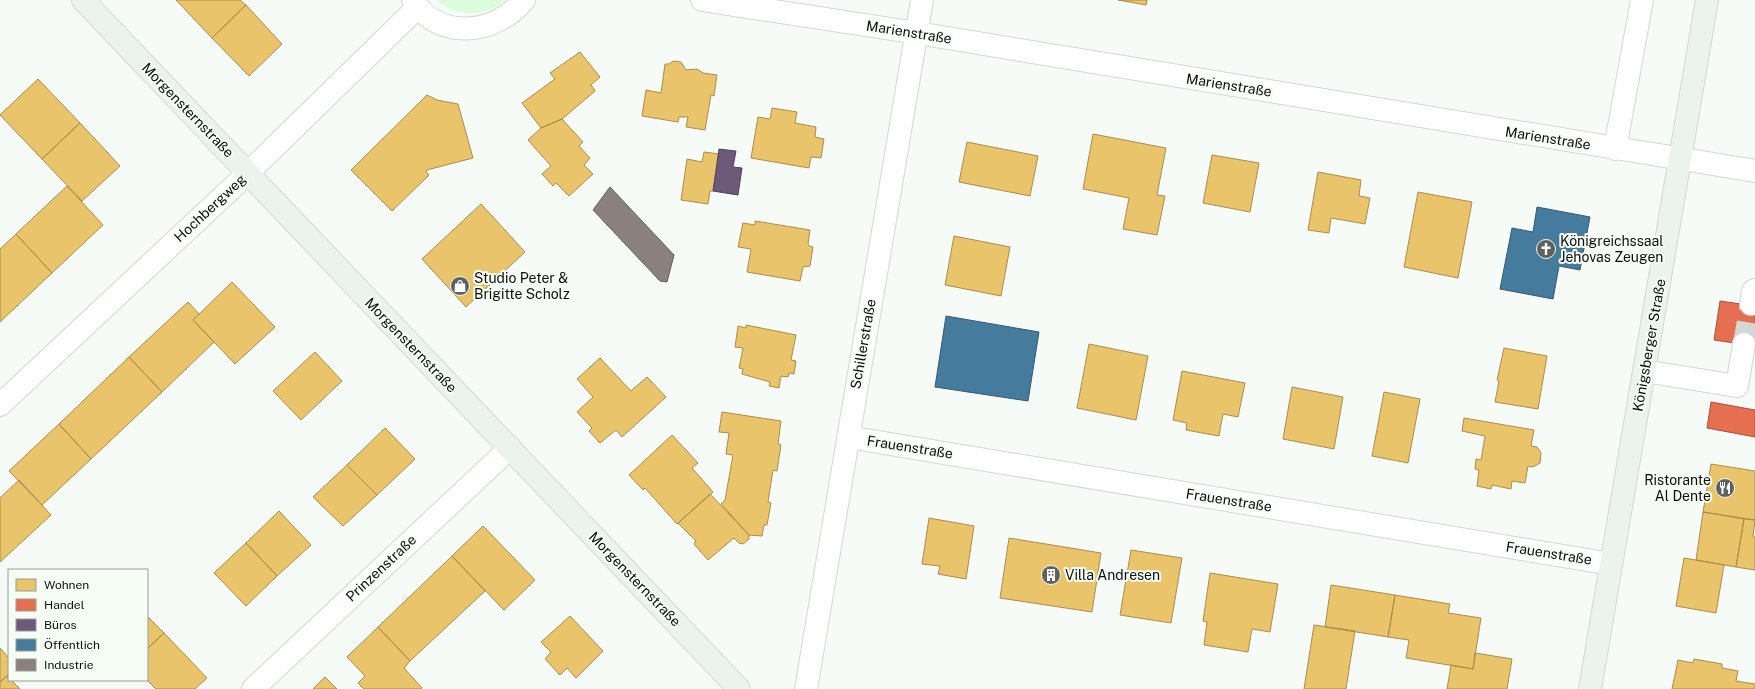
<svg xmlns="http://www.w3.org/2000/svg" width="1755" height="689" font-family="'Public Sans',sans-serif">
	<style>
		.green { fill: #dbfddc }
		.homes { fill: #e9c46a; stroke: #a78e4e }
		.shops { fill: #e76f51; stroke: #a5523c }
		.offices { fill: #6d597a; stroke: #504359 }
		.public { fill: #457b9d; stroke: #345b72 }
		.industry { fill: #8a817c; stroke: #645f5a }
		.lines { fill: none; stroke-linecap: round; stroke-linejoin: round }
		.minor-tunnel { stroke: #d4d8d4; stroke-width: 22; stroke-dasharray: 22 11; stroke-linecap: butt }
		.minor-casing { stroke: #d4d7d4; stroke-width: 24 }
		.major-casing { stroke: #d5d7d5; stroke-width: 24 }
		.minor { stroke: #fefefe; stroke-width: 22 }
		.major { stroke: #ebf4ec; stroke-width: 22 }
		.labels { text-anchor: middle; dominant-baseline: central; stroke-width: 4; stroke-linejoin: round; paint-order: stroke }
		.street-label { font-size: 14px; fill: #0c0f0c; stroke: #f5fdf5 }
		.poi-label { font-size: 14px; fill: #0c0f0c; stroke: #f5fdf5; text-anchor: start }
	</style>
	<rect width="100%" height="100%" fill="#f7fbf7"/>
	<path class="green" d="M436,0H506C484,17 458,18 436,0Z"/>
	<path class="homes" d="M176,0H240L246,5L212,38Z
		M1118,0H1147L1146,5Z
		M246,5L282,44L249,76L212,38Z
		M580,52L600,77L591,85L595,91L562,119L541,128L522,103L555,79L550,73Z
		M673,61L681,62L686,70L697,69L703,73L717,75L714,96L711,95L705,130L686,127L688,117H679L678,122L642,116L646,90L661,93L665,64H669Z
		M38,79L80,123L42,159L0,115Z
		M427,95L437,100L458,104L473,158L427,170L426,172L429,175L392,211L351,170Z
		M772,108L797,112L795,123L816,127L815,137L824,139L821,158L811,157L809,168L751,158L758,117L770,119Z
		M562,119L583,142L579,146L590,158L584,165L593,174L569,196L556,183L553,186L542,174L551,166L528,140L541,128Z
		M80,123L120,166L82,201L42,159Z
		M1093,134L1166,148L1157,195L1165,196L1157,235L1123,229L1129,198L1083,189Z
		M967,142L1038,156L1030,196L959,182Z
		M704,152L719,154L713,191H710L708,204L681,200L687,159L702,162Z
		M1212,155L1259,163L1250,212L1203,203Z
		M1318,172L1361,180L1359,196L1370,198L1365,224L1331,218L1329,233L1308,230Z
		M67,186L103,225L52,273L16,234Z
		M1418,192L1472,202L1458,278L1404,267Z
		M481,204L525,252L466,307L422,259Z
		M755,221L810,230L808,244L809,246L813,247L810,266L803,267L800,281L747,272L751,249L738,247L743,223L755,225Z
		M16,234L52,273L0,322V249Z
		M954,236L1010,247L1001,296L945,285Z
		M232,282L275,327L235,364L193,320Z
		M188,302L199,314L193,320L214,342L162,392L129,357Z
		M746,325L796,335L791,360L796,361L794,374L789,373L788,377L781,376L779,388L769,386L770,382L742,374L743,369L739,368L743,348L735,347L738,326L746,328Z
		M1089,344L1148,356L1136,420L1077,408Z
		M1504,348L1547,356L1538,409L1495,402L1499,381L1497,380Z
		M315,352L342,381L301,420L273,391Z
		M129,357L162,392L91,459L59,424Z
		M600,358L631,391L647,377L666,397L622,437L616,430L600,443L589,431L592,428L577,412L593,397L577,379Z
		M1182,371L1245,383L1238,417L1223,414L1219,436L1186,430L1187,423L1173,420Z
		M1292,387L1343,397L1334,449L1283,439Z
		M1384,392L1420,399L1408,463L1372,456Z
		M722,412L781,421L778,444L781,445L777,471L773,470L768,502L771,503L767,525H764L762,536L749,535L721,504L725,500L733,455L726,454L729,433L719,432Z
		M1464,418L1534,430L1531,446L1537,447L1541,453L1540,463L1533,467L1528,466L1525,483L1512,481L1511,489L1492,485L1491,489L1477,486L1479,470L1475,469L1476,459L1481,460L1485,436L1462,431Z
		M59,424L91,459L42,505L9,471Z
		M385,428L415,459L377,495L347,465Z
		M672,435L698,463L692,468L713,492L677,524L645,488L643,490L629,475Z
		M1711,464L1755,471V520L1703,512Z
		M347,465L377,495L343,526L313,497Z
		M19,480L51,515L0,562V498Z
		M710,494L749,535V539L743,544L739,543L734,538L708,560L694,544L696,541L678,523Z
		M279,511L311,545L277,576L246,543Z
		M1703,512L1744,519L1736,567L1696,560Z
		M929,518L974,526L966,579L938,574L940,566L922,564Z
		M1744,519L1755,520L1753,537H1755V570L1736,567Z
		M483,526L535,580L504,610L452,556Z
		M1009,538L1101,553L1092,612L1000,598Z
		M246,543L277,576L246,606L214,573Z
		M1131,550L1182,558L1171,623L1120,615Z
		M452,556L485,591L410,661L378,627Z
		M1684,558L1724,565L1716,613L1676,606Z
		M1210,573L1278,584L1270,632L1252,629L1248,652L1204,645L1207,622L1203,621Z
		M1331,585L1395,595L1388,637L1325,627Z
		M1395,595L1450,604L1448,613L1481,618L1473,669L1406,658L1409,640L1388,637Z
		M147,616L164,633L147,649Z
		M570,616L603,651L576,678L567,668L560,675L545,659L551,652L541,642Z
		M1314,625L1355,631L1346,689H1304Z
		M378,627L410,661L404,668L422,688L421,689H364L358,683L365,676L347,657Z
		M164,633L207,678L195,689H156L147,680V649Z
		M0,648L9,658V674L0,682Z
		M1475,653L1512,659L1507,689H1447L1451,665L1473,669Z
		M1694,659L1722,664V668L1738,671L1736,681L1755,684V689H1672L1678,660L1693,663Z
		M7,676L9,680H11L20,689H0V682Z
		M325,677L337,689H313Z"/>
	<path class="shops" d="M1720,301L1755,306V346L1714,340Z
		M1711,402L1755,410V437L1707,428Z"/>
	<path class="offices" d="M719,149L736,151L733,167L742,168L738,195L713,191Z"/>
	<path class="public" d="M1537,207L1590,217L1580,270L1559,266L1553,299L1500,289L1512,228L1533,232Z
		M946,316L1039,332L1028,401L935,387Z"/>
	<path class="industry" d="M610,187L674,255L667,282L660,281L593,210Z"/>
	<g class="lines">
		<path class="minor-tunnel" d="M1744,344L1751,304"/>
		<g class="minor-casing">
			<path id="minor" d="M413,0C439,41 495,35 524,0
				M702,0L917,33L1755,171
				M1615,149L1642,0
				M1751,304L1753,291L1755,290
				M1644,371L1737,386L1744,344
				M0,405L248,173L418,7
				M848,437L1611,564
				M253,689L510,448
				M806,689L922,0"/>
		</g>
		<g class="major-casing">
			<path id="major" d="M83,0L739,689
				M1590,689L1707,0"/>
		</g>
		<use href="#minor" class="minor"/>
		<use href="#major" class="major"/>
	</g>
	<defs>
		<g id="church-disc" transform="scale(1)"><circle r="9.5" fill="#5e625e" stroke="#f5fdf5"/><path d="M-1.2-6h2.4v3.5h3.3v2.4h-3.3V6h-2.4V-.1h-3.3v-2.4h3.3Z" fill="#fff"/></g>
		<g id="shop-disc" transform="scale(1)"><circle r="9.5" fill="#5e625e" stroke="#f5fdf5"/><path d="M-5-2.5h2.3a2.7 3.5 0 0 1 5.4 0H5L5.5 6h-11ZM-1.5-2.5h3a1.5 2.3 0 0 0-3 0Z" fill="#fff"/></g>
		<g id="restaurant-disc" transform="scale(1)"><circle r="9.5" fill="#5e625e" stroke="#f5fdf5"/><path d="M-5-6h1v4h1v-4h1v4h1v-4h1v5L-1.5 .5V6h-2V.5L-5-1ZM5-6V6H3V1.5H1.5Q1.5-4 5-6Z" fill="#fff"/></g>
		<g id="building-disc" transform="scale(1)"><circle r="9.5" fill="#5e625e" stroke="#f5fdf5"/><path d="M-4-6H4V6H1V3H-1V6H-4ZM-2.5-4.3h1.7v1.8h-1.7ZM.8-4.3h1.7v1.8H.8ZM-2.5-1h1.7V.8h-1.7ZM.8-1h1.7V.8H.8Z" fill="#fff"/></g>
	</defs>
	<g fill-rule="evenodd">
		<use href="#church-disc" x="1546" y="249"/>
		<use href="#shop-disc" x="460" y="286"/>
		<use href="#restaurant-disc" x="1725" y="488"/>
		<use href="#building-disc" x="1051" y="575"/>
	</g>
	<g class="labels">
		<g class="street-label">
			<text transform="translate(909 32) rotate(9)">Marienstraße</text>
			<text transform="translate(1229 85) rotate(9)">Marienstraße</text>
			<text transform="translate(188 110) rotate(46)">Morgensternstraße</text>
			<text transform="translate(1548 138) rotate(9)">Marienstraße</text>
			<text transform="translate(210 208) rotate(-43)">Hochbergweg</text>
			<text transform="translate(863 344) rotate(-80)">Schillerstraße</text>
			<text transform="translate(411 345) rotate(46)">Morgensternstraße</text>
			<text transform="translate(1649 345) rotate(-80)">Königsberger Straße</text>
			<text transform="translate(910 447) rotate(9)">Frauenstraße</text>
			<text transform="translate(1229 500) rotate(9)">Frauenstraße</text>
			<text transform="translate(1549 553) rotate(9)">Frauenstraße</text>
			<text transform="translate(381 568) rotate(-43)">Prinzenstraße</text>
			<text transform="translate(635 579) rotate(46)">Morgensternstraße</text>
		</g>
		<g class="poi-label">
			<text x="1560" y="241">Königreichssaal<tspan x="1560" dy="16">Jehovas Zeugen</tspan></text>
			<text x="474" y="278">Studio Peter &amp;<tspan x="474" dy="16">Brigitte Scholz</tspan></text>
			<text x="1711" y="480" text-anchor="end">Ristorante<tspan x="1711" dy="16">Al Dente</tspan></text>
			<text x="1065" y="575">Villa Andresen</text>
		</g>
	</g>
	<rect x="8" y="569" width="140" height="112" fill="#f5fdf5" stroke="#989e98"/>
	<rect x="16" y="579" width="20" height="12" fill="#e9c46a" stroke="#989e98"/>
	<text x="44" y="589" font-size="12" fill="#0c0f0c">Wohnen</text>
	<rect x="16" y="599" width="20" height="12" fill="#e76f51" stroke="#989e98"/>
	<text x="44" y="609" font-size="12" fill="#0c0f0c">Handel</text>
	<rect x="16" y="619" width="20" height="12" fill="#6d597a" stroke="#989e98"/>
	<text x="44" y="629" font-size="12" fill="#0c0f0c">Büros</text>
	<rect x="16" y="639" width="20" height="12" fill="#457b9d" stroke="#989e98"/>
	<text x="44" y="649" font-size="12" fill="#0c0f0c">Öffentlich</text>
	<rect x="16" y="659" width="20" height="12" fill="#8a817c" stroke="#989e98"/>
	<text x="44" y="669" font-size="12" fill="#0c0f0c">Industrie</text>
</svg>
